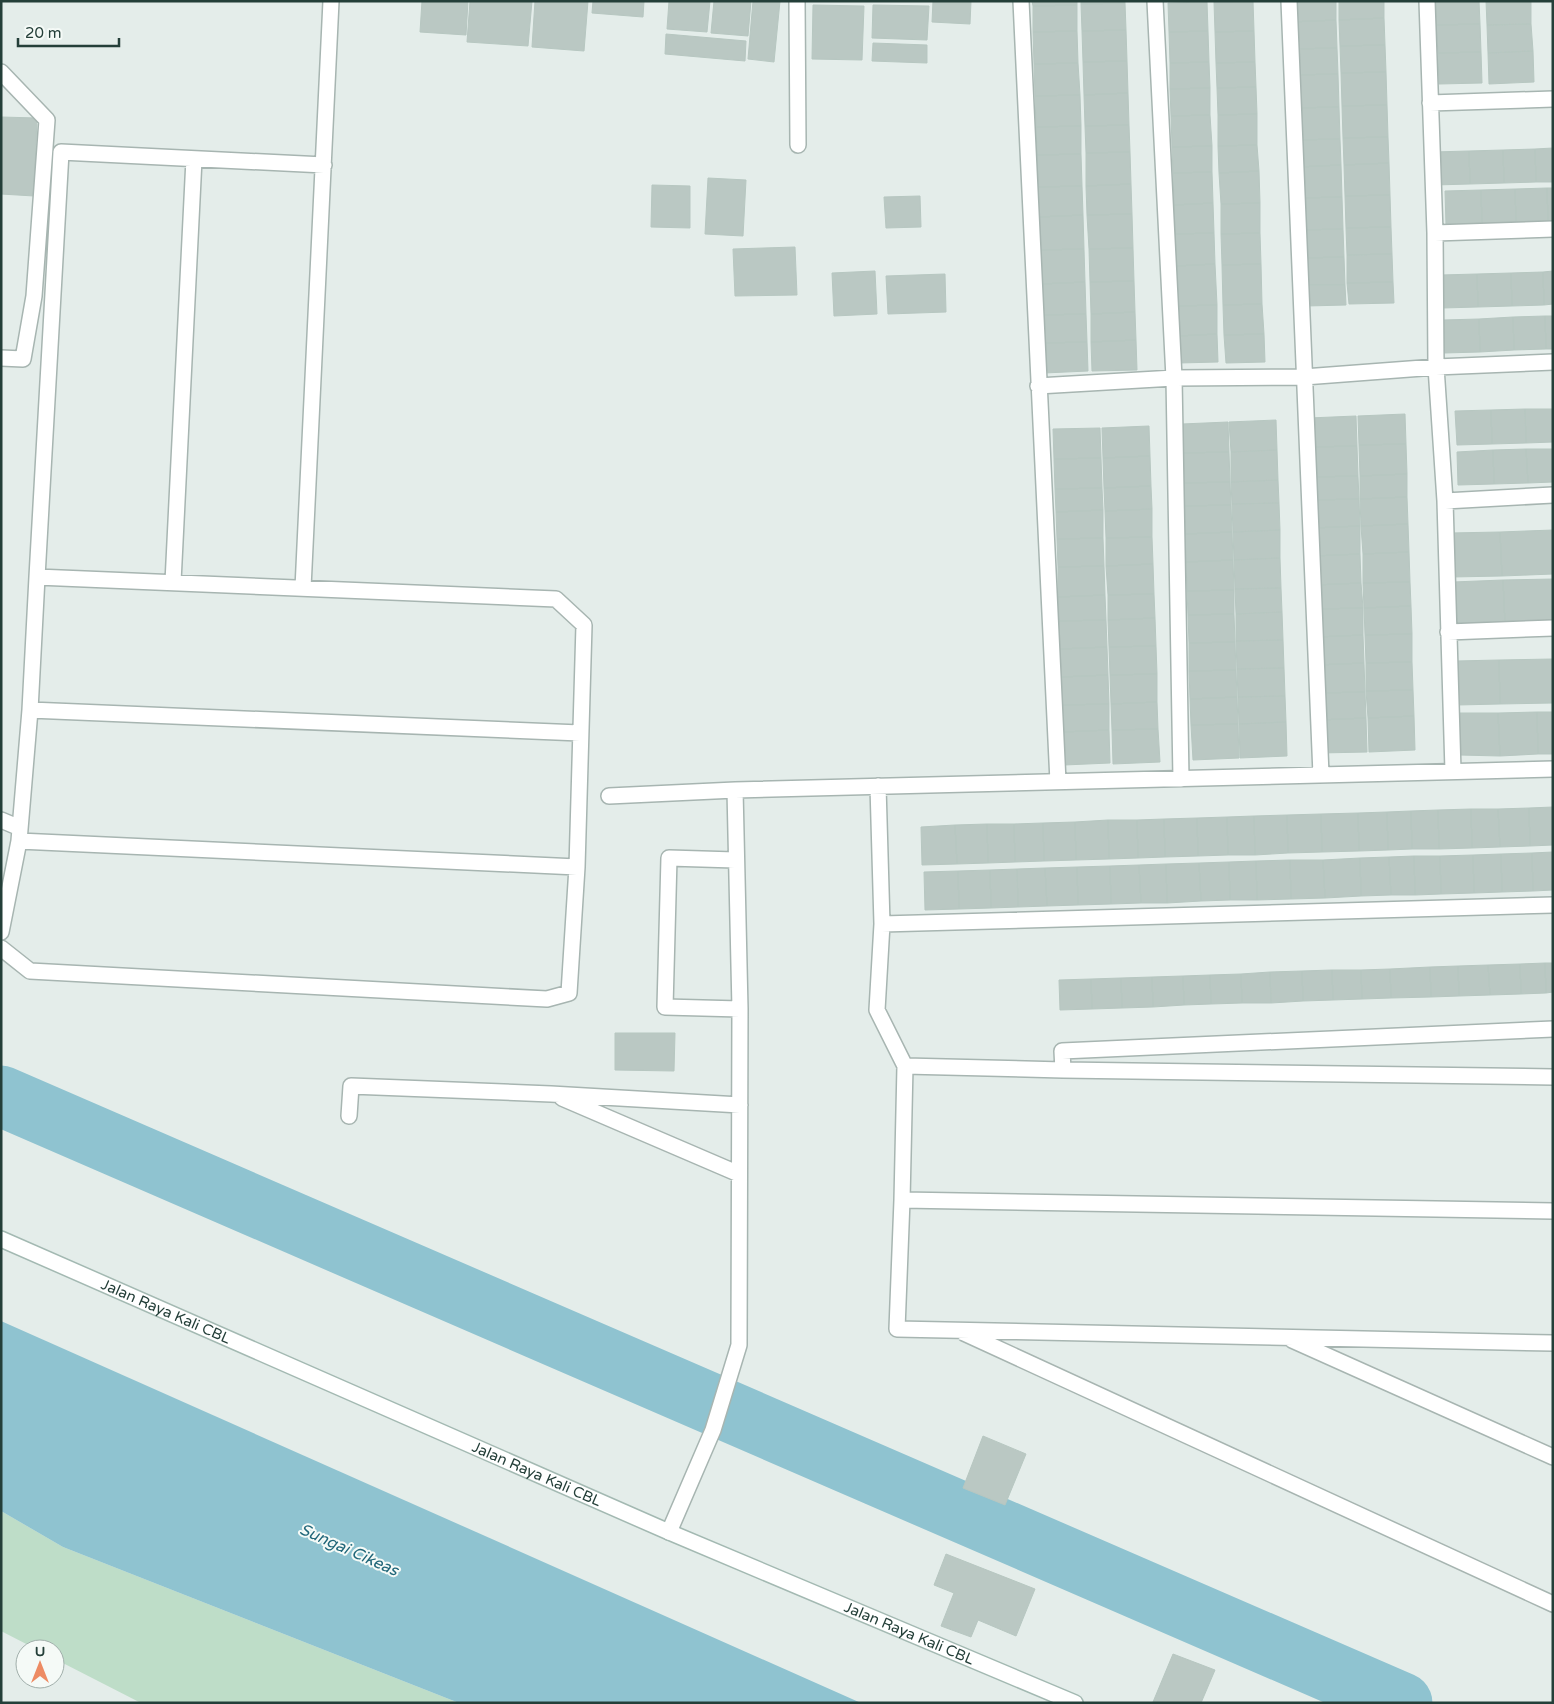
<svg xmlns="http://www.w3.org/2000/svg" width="1554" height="1704" font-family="'Varela Round',sans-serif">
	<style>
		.green { fill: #beddc8 }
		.water { fill: #8fc3d0 }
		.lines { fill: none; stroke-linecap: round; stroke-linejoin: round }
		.river { stroke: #8fc3d0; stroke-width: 61 }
		.building { fill: #bac8c3; stroke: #b7c7c1 }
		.minor-casing { stroke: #a7b5b1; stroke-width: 18 }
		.secondary-casing { stroke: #a3b9b2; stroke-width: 18 }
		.minor { stroke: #fff; stroke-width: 15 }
		.secondary { stroke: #fff; stroke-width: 15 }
		.labels { text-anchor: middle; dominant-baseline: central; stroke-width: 4; stroke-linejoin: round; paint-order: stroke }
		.street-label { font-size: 15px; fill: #243f39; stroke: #f5faf7 }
		.water-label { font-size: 16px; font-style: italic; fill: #206679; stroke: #f5faf7 }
	</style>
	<rect width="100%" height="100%" fill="#e4edea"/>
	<path class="green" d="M1,1511L63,1547L459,1703H141L55,1659V1649H36L1,1631Z"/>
	<path class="water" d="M1,1321L861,1703H459L63,1547L1,1511Z"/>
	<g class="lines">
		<path class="river" d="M1,1096L1402,1703"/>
	</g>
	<path class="building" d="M422,1H468L466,35L420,32Z
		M470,1H532L528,46L467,42Z
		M535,1H588L584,51L532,47Z
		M593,1H644L643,17L592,13Z
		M669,1H710L707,32L667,29Z
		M714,1H751L748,36L711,33Z
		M753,1H780L774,62L748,59Z
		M933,1H971L970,24L932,22Z
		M1032,1H1077V5L1033,6Z
		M1081,1H1125V3L1081,4Z
		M1253,1L1254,31L1215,32L1214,2Z
		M1291,1H1336V20L1291,22Z
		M1339,1H1384V18L1339,20Z
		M1436,1H1479L1480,24L1436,25Z
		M1486,1H1531V24L1487,25Z
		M1207,2L1208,31L1169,32L1168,3Z
		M1125,3L1126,30L1082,31L1081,4Z
		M813,5L864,6L862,60L812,59Z
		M873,5L929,6L927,40L872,38Z
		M1077,5V31L1033,32V6Z
		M1384,18L1385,45L1340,46L1339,20Z
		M1336,20L1337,48L1292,49L1291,22Z
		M1480,24L1481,52L1438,53L1436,25Z
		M1531,24L1533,51L1488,53L1487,25Z
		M1126,30L1127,61L1083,62L1082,31Z
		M1077,31L1078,63L1034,64L1033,32Z
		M1208,31L1209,62L1170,63L1169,32Z
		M1254,31L1255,62L1216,63L1215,32Z
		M666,34L746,41L745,61L665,54Z
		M873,43L927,45V63L872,61Z
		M1385,45L1386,72L1341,73L1340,46Z
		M1337,48L1338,74L1293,75L1292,49Z
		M1533,51L1534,82L1489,84L1488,53Z
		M1481,52L1482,83L1439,84L1438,53Z
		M1127,61L1128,93L1084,95L1083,62Z
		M1209,62L1210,88L1170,89V63Z
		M1255,62L1256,87L1217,88L1216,63Z
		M1078,63L1080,95L1035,96L1034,64Z
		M1386,72L1387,105L1342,106L1341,73Z
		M1338,74L1339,107L1294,108L1293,75Z
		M1256,87L1257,114L1218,115L1217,88Z
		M1210,88V115L1171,116L1170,89Z
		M1128,93L1129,125L1085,126L1084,95Z
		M1080,95L1081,126L1036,127L1035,96Z
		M1387,105L1388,137L1343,138L1342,106Z
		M1339,107L1340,139L1295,140L1294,108Z
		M1257,114V145L1218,146V115Z
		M1210,115L1212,146L1172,147L1171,116Z
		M1,117L37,118L34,196L1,194Z
		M1129,125L1130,152L1086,153L1085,126Z
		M1081,126V154L1037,155L1036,127Z
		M1388,137L1389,163L1344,165L1343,138Z
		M1340,139L1341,165L1298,167L1295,140Z
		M1257,145L1259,171L1219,173L1218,146Z
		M1212,146V172L1173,173L1172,147Z
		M1553,148V182H1536L1535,149Z
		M1535,149L1536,182L1504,183L1503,150Z
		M1503,150L1504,183L1470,184L1469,151Z
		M1469,151L1470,184L1434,185L1433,152Z
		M1130,152L1131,184L1086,186V153Z
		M1081,154L1082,186L1038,187L1037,155Z
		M1389,163L1390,195L1345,196L1344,165Z
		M1341,165L1342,197L1299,198L1298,167Z
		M1259,171L1260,203L1221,204L1219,173Z
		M1212,172L1213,203L1174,205L1173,173Z
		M708,178L746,180L743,236L705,234Z
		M1131,184L1132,214L1087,215L1086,186Z
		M652,185L690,186V228L651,227Z
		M1082,186L1083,215L1039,217L1038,187Z
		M1547,188H1553V221H1548Z
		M1547,188L1548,221L1516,222L1515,189Z
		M1515,189L1516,222L1482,224L1481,190Z
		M1481,190L1482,224L1446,225L1445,191Z
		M1390,195L1391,227L1346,228L1345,196Z
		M920,196L921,227L886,228L884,197Z
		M1342,197L1343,229L1300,230L1299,198Z
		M1213,203L1214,233L1175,234L1174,205Z
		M1260,203V233L1221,234V204Z
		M1132,214L1133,248L1089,249L1087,215Z
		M1083,215L1084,249L1040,250L1039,217Z
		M1391,227L1392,254L1347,255L1346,228Z
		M1343,229L1344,257L1302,258L1300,230Z
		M1214,233L1215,264L1176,266L1175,234Z
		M1260,233L1261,264L1222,265L1221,234Z
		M795,247L797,295L735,296L733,249Z
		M1133,248L1134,281L1090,282L1089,249Z
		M1084,249L1085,282L1041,284L1040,250Z
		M1392,254L1393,282L1347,283V255Z
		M1344,257L1345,285H1304L1302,258Z
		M1215,264L1217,305L1177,306L1176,266Z
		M1261,264L1262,304L1223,305L1222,265Z
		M875,271L877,314L834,316L832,273Z
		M1553,271V304L1544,305L1543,272Z
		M1543,272L1544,305L1512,306L1511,273Z
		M1511,273L1512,306L1478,307L1477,274Z
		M945,274L946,312L888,314L886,276Z
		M1477,274L1478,307L1442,308L1441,275Z
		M1134,281L1135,312L1091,314L1090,282Z
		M1085,282L1086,314L1042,315L1041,284Z
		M1393,282L1394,303L1349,304L1347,283Z
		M1304,285H1345L1346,305L1306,306Z
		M1262,304L1264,334L1224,335L1223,305Z
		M1217,305V334L1178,336L1177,306Z
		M1135,312L1136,340L1091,342V314Z
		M1086,314L1087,342L1043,343L1042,315Z
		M1545,316H1553V349H1546Z
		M1545,316L1546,349L1514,350L1513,317Z
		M1513,317L1514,350L1480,352L1479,319Z
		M1479,319L1480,352L1444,353L1443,320Z
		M1217,334L1218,362L1179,363L1178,336Z
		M1264,334L1265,362L1226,363L1224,335Z
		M1136,340L1137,370L1092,371L1091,342Z
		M1087,342L1088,371L1044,373L1043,343Z
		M1525,409H1553V442L1526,443Z
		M1525,409L1526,443L1492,444L1491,410Z
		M1491,410L1492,444L1457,445L1455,411Z
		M1405,414L1406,444L1359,445L1358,416Z
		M1356,416L1357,446L1311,447L1309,418Z
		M1276,420L1277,450L1231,452L1229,422Z
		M1228,422L1229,452L1182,453V424Z
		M1149,426L1150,456L1103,458L1102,428Z
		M1100,428L1101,458L1054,459L1053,429Z
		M1406,444L1407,474L1360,476L1359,445Z
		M1357,446L1358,476L1312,477L1311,447Z
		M1526,449H1553V482L1528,483Z
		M1526,449L1528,483L1494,484L1493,450Z
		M1277,450L1278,480L1231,482V452Z
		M1493,450L1494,484L1458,485L1457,452Z
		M1229,452L1230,482L1184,483L1182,453Z
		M1150,456L1151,486L1104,488L1103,458Z
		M1101,458L1102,488L1055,489L1054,459Z
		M1407,474V497L1360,499V476Z
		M1358,476L1359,499L1312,500V477Z
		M1278,480L1279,503L1232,504L1231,482Z
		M1230,482L1231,505L1184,506V483Z
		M1151,486L1152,509L1105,511L1104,488Z
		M1102,488L1103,510L1056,512L1055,489Z
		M1407,497L1408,524L1361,526L1360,499Z
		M1359,499L1360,526L1313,528L1312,500Z
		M1279,503L1280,530L1233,532L1232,504Z
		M1231,505L1232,532L1185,534L1184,506Z
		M1152,509V537L1106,538L1105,511Z
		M1103,510V538L1057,539L1056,512Z
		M1408,524L1409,552L1363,554L1361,526Z
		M1360,526V554L1314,556L1313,528Z
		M1280,530V558L1234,560L1233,532Z
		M1553,530V574L1502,576L1500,532Z
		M1232,532L1233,560L1186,562L1185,534Z
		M1500,532L1502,576L1451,577L1450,533Z
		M1152,537L1153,564L1106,566V538Z
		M1103,538L1104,566L1058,567L1057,539Z
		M1409,552L1410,582L1363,583V554Z
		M1360,554L1361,583L1315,585L1314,556Z
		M1280,558L1281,588L1235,589L1234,560Z
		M1233,560L1234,590L1187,591L1186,562Z
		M1153,564L1154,594L1108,595L1106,566Z
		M1104,566L1105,595L1058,597V567Z
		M1553,579V622L1505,624L1503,580Z
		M1503,580L1505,624L1454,625L1453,582Z
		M1410,582L1411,606L1364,608L1363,583Z
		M1361,583L1363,608L1316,609L1315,585Z
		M1281,588L1282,612L1236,614L1235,589Z
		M1234,590V614L1188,615L1187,591Z
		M1154,594L1155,618L1108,620V595Z
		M1105,595L1106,620L1059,621L1058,597Z
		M1411,606L1412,634L1365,635L1364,608Z
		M1363,608V635L1317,637L1316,609Z
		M1282,612L1283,640L1236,641V614Z
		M1234,614L1235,642L1189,643L1188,615Z
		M1155,618L1156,646L1109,647L1108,620Z
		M1106,620L1107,647L1060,649L1059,621Z
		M1412,634V662L1366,663L1365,635Z
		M1363,635L1364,663L1317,665V637Z
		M1283,640L1284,668L1237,669L1236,641Z
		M1235,642L1236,670L1189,671V643Z
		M1156,646L1157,674L1110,675L1109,647Z
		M1107,647L1108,675L1061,677L1060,649Z
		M1552,659L1553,703L1500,704L1499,660Z
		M1499,660L1500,704L1457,705L1456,661Z
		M1412,662L1413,690L1366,691V663Z
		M1364,663L1365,692L1318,693L1317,665Z
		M1284,668L1285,696L1238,697L1237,669Z
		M1236,670L1237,697L1190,699L1189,671Z
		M1157,674V702L1111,704L1110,675Z
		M1108,675L1109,704L1062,705L1061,677Z
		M1413,690L1414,716L1368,718L1366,691Z
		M1365,692L1366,718L1319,720L1318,693Z
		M1285,696L1286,722L1239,724L1238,697Z
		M1237,697L1238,724L1191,725L1190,699Z
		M1157,702L1158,729L1112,730L1111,704Z
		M1109,704V730L1063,732L1062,705Z
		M1537,712H1553V754H1538Z
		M1537,712L1538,754L1500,756L1498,713Z
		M1457,713H1498L1500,756L1460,755Z
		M1414,716L1415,750L1369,752L1368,718Z
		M1366,718L1367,752L1320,753L1319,720Z
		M1286,722L1287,756L1240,758L1239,724Z
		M1238,724L1239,758L1193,760L1191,725Z
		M1158,729L1160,762L1113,764L1112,730Z
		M1109,730L1110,763L1064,765L1063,732Z
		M1553,807V845L1530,846L1529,808Z
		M1529,808L1530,846L1500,847L1498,809Z
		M1471,809H1498L1500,847L1472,848Z
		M1471,809L1472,848L1439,849L1438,810Z
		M1438,810L1439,849H1412L1411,811Z
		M1411,811L1412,849L1388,850L1387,812Z
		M1387,812L1388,850L1359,851L1358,813Z
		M1358,813L1359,851L1322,852L1321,814Z
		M1321,814L1322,852L1288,853L1287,815Z
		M1287,815L1288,853L1255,855L1254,816Z
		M1254,816L1255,855H1228L1227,817Z
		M1227,817L1228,855L1198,856L1197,818Z
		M1197,818L1198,856L1165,857L1164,819Z
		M1164,819L1165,857L1138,858L1137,820Z
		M1108,820H1137L1138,858L1109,859Z
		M1108,820L1109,859L1076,860L1075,822Z
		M1075,822L1076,860L1044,861L1043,823Z
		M1043,823L1044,861L1015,862L1014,824Z
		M987,824H1014L1015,862L988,863Z
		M987,824L988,863L957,864L955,825Z
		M955,825L957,864L922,865L921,827Z
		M1553,852V890L1533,891L1532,853Z
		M1532,853L1533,891L1502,892L1501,854Z
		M1501,854L1502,892L1474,893L1473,855Z
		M1473,855L1474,893L1441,894L1440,856Z
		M1414,856H1440L1441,894L1415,895Z
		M1414,856L1415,895H1391L1389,857Z
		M1389,857L1391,895L1361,896L1360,858Z
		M1360,858L1361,896L1325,898L1323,860Z
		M1290,860H1323L1325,898L1291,899Z
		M1290,860L1291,899L1257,900L1256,861Z
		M1256,861L1257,900H1230L1229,862Z
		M1229,862L1230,900L1201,901L1199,863Z
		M1199,863L1201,901L1167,903L1166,864Z
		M1166,864L1167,903H1141L1139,865Z
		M1139,865L1141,903L1111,904L1110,866Z
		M1110,866L1111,904L1078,905L1077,867Z
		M1077,867L1078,905L1047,906L1045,868Z
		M1045,868L1047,906L1018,907L1017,869Z
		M1017,869L1018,907L991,908L990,870Z
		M990,870L991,908L959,909L958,871Z
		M958,871L959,909L925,910L924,872Z
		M1545,963H1553V992L1546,993Z
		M1545,963L1546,993L1521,994L1520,964Z
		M1520,964L1521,994L1490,995L1488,965Z
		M1488,965L1490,995L1459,996L1458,966Z
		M1458,966L1459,996L1431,997L1430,967Z
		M1430,967L1431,997L1391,998L1390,969Z
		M1390,969L1391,998L1362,999L1361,970Z
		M1332,970H1361L1362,999L1333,1000Z
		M1332,970L1333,1000L1303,1001L1302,971Z
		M1302,971L1303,1001L1271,1003L1270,972Z
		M1270,972L1271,1003H1242L1241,974Z
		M1241,974L1242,1003L1211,1004L1210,975Z
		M1210,975L1211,1004L1184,1005L1183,976Z
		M1183,976L1184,1005L1153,1007L1152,977Z
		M1152,977L1153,1007L1122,1008L1121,978Z
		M1121,978L1122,1008L1092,1009L1091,979Z
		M1091,979L1092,1009L1060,1010L1059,980Z
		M615,1033H675L674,1071L615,1070Z
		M983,1436L1026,1454L1005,1505L963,1488Z
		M946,1554L1035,1589L1016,1636L978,1620L971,1637L941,1626L954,1593L934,1585Z
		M1173,1654L1215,1670L1201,1703L1153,1702Z"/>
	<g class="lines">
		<g class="minor-casing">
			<path id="minor" d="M797,1L798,145
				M1021,1L1058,782
				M1155,1L1174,378L1181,779
				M1289,1L1321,775
				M1427,1L1435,233L1436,367L1445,501L1453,771
				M1,72L47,120L34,296L23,359L1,358
				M1430,103L1553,99
				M1435,233L1553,229
				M1038,386L1174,378L1304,377L1436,367L1553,362
				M1445,501L1553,495
				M37,577L61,152L324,165
				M173,582L194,159
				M303,588L331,1
				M1448,632L1553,628
				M30,710L580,733
				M878,786L882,924L877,1010L905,1066L902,1200L1553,1211
				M609,796L735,790L1553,769
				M1,820L20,828
				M19,841L577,867
				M735,860L669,858L665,1007L740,1009
				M882,924L1553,905
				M1,932L19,841L30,710L37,577L556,599L584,625L577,867L569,993L547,999L30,971L1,948
				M1553,1029L1062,1051L1063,1070L1553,1077
				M905,1066L1063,1070
				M562,1098L739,1174
				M349,1116L351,1086L551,1094L740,1105
				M902,1200L897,1329L1553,1343
				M964,1333L1553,1604
				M1292,1340L1553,1457
				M669,1532L713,1430L739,1345L740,1009L735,790"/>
		</g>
		<g class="secondary-casing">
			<g id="secondary">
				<path id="s1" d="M1,1239L669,1532L1075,1703"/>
			</g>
		</g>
		<use href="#minor" class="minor"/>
		<use href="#secondary" class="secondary"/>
	</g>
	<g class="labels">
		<g class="street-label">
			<text stroke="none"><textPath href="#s1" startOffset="180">Jalan Raya Kali CBL</textPath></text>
			<text stroke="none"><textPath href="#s1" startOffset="585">Jalan Raya Kali CBL</textPath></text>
			<text stroke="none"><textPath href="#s1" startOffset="990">Jalan Raya Kali CBL</textPath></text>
		</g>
		<g class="water-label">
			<text transform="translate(349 1550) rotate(24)">Sungai Cikeas</text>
		</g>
	</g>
	<rect width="1554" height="1704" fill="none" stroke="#243f39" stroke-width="5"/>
	<g transform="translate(40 1664)"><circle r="24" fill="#f5faf7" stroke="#a1afab"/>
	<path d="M0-4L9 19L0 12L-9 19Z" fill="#ed8b63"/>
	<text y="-8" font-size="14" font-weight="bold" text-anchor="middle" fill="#243f39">U</text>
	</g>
	<path d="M18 38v8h101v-8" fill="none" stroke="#243f39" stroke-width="2.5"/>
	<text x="25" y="38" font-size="15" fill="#243f39" stroke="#f5faf7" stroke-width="4" paint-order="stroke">20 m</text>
</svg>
